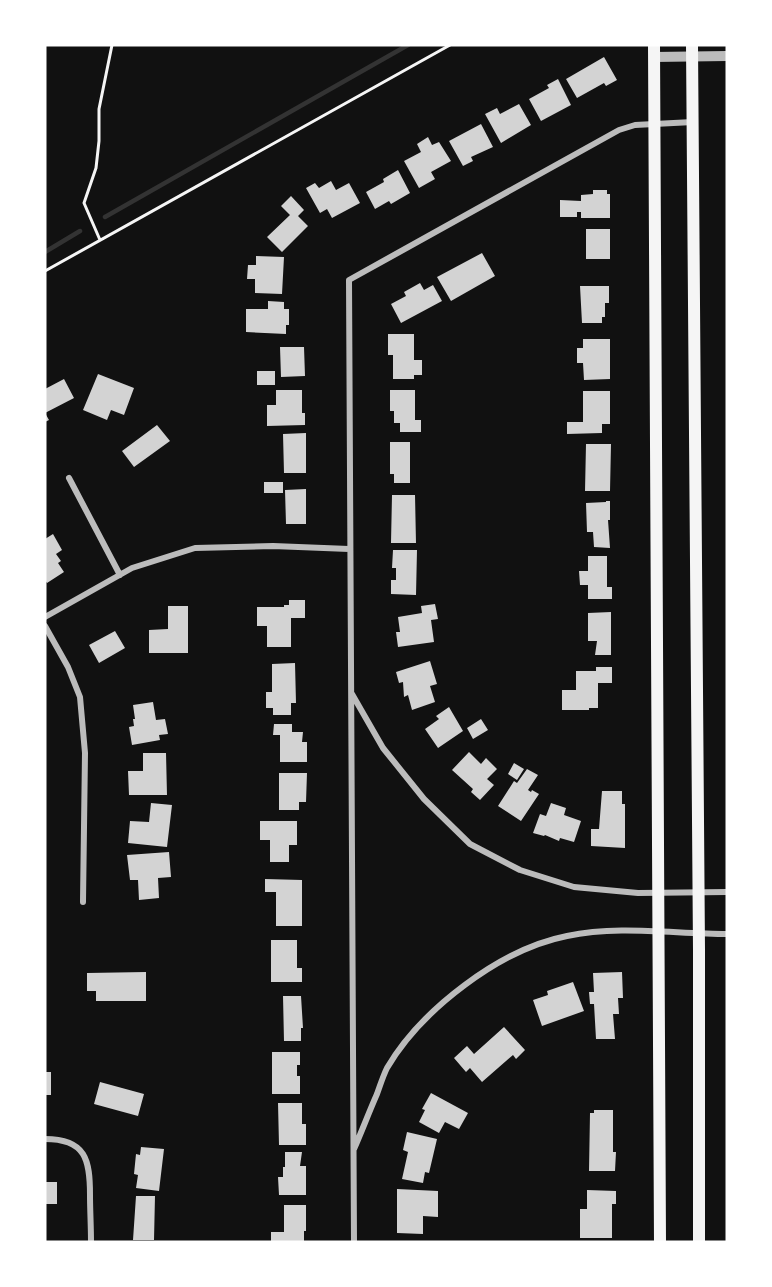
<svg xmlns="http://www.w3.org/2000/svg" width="772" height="1287" font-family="Karla,sans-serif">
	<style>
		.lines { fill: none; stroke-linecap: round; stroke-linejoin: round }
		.stream { stroke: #333; stroke-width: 4.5 }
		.building { fill: #d3d3d3 }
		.path { stroke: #f5f5f5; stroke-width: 3 }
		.minor { stroke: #bcbcbc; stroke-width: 6 }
		.tertiary { stroke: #bcbcbc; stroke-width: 10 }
		.secondary { stroke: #f5f5f5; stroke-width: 12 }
	</style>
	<rect width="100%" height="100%" fill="#111"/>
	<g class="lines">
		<path class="stream" d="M105,217L408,45
			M45,252L80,231"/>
	</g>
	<path class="building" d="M604,57L617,80L606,86L604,83L577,98L566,79Z
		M558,79L571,105L541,121L529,99L549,88L547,85Z
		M519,104L531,125L501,143L485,114L497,108L500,114Z
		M481,124L493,147L471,157L473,161L463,166L449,141Z
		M428,137L432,145L439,142L451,161L431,172L435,179L419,188L404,161L421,152L417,144Z
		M398,170L410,193L391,204L389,201L375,209L366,192L384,182L383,179Z
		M331,181L336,190L349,183L360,203L332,218L327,209L320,213L306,188L315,183L319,188Z
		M593,190H607V194H610V218H581V212H577V217H560V200L581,201V195L593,194Z
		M291,196L304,210L298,216L308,226L282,252L267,237L290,215L281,206Z
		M586,229H610V259H586Z
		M482,253L495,276L451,301L437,277Z
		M256,256L284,257L282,294L255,293V279H247L248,265H256Z
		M420,283L424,290L433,285L442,301L401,323L391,304L406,296L404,292Z
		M580,286H609V303H605V317H602V323H582Z
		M268,301L284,302V309H289V325H286V334L246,332V309H268Z
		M388,334H414V360H422V375H414V379H393V355H388Z
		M583,339H610V379L584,380L583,363H577V348H583Z
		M280,347H304L305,376L281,377Z
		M257,371H275V385H257Z
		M98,374L134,388L124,415L111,410L107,420L83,410Z
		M64,379L74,398L45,413L49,420L45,422V389Z
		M276,390H302V413H305V425L267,426V405H276Z
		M390,390H415V420H421V432H400V423H394V411H390Z
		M583,391H610V424H602V433L567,434V422H583Z
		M157,425L170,441L134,467L122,451Z
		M306,433V473H284L283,434Z
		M390,442H410V483H394V474H390Z
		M586,444H611L610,491H585Z
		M264,482H283V493H264Z
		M306,489V524H286L285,490Z
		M392,495H415L416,543H391Z
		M606,501H610V520H608L610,548L594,547L593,532H587L586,503L606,502Z
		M53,534L62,550L56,554L61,561L58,563L64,572L47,583L45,580V539Z
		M393,550H417L416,595L391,594V580H396V568H392Z
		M588,556H607V587H612V599H588V585H580L579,571H588Z
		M289,600H305V618H291V647H267V626H257V607H284V605H289Z
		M435,604L438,619L431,620L434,642L398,647L396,632H400L398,617L422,613L421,606Z
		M168,606H188V653H149V630L168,629Z
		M611,612V655H595L597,641H588V613Z
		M115,631L125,648L99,663L89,645Z
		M430,661L437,684L430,686L435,702L412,710L408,695L404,697L403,682L399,683L396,672Z
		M295,663L296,703H291V715H273V708H266V692H272V664Z
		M596,667H612V683H598V708H589V710H562V690H576V671H596Z
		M153,702L156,720L165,719L168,734L159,735L160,740L132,745L129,727L134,726L133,719H135L133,705Z
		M449,707L463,731L438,748L425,729L439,719L436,716Z
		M481,719L488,730L473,739L467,728Z
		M274,724H292V732H303L302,742H307V762H280V735H273Z
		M469,752L481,764L486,758L497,769L487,779L494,785L480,800L471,792L473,789L452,770Z
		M143,753H166L167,795H129L128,771H143Z
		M514,763L524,769L517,780L508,774Z
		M527,769L538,775L528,790L531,792L532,790L539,794L521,821L498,806L514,781L517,783Z
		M279,773H307L306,802H299V810H279Z
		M602,791H622V804H625V848L591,846V829H599Z
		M151,803L172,805L167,847L128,843L130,821L149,822Z
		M551,803L566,808L564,815L581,821L574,842L560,838L559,841L545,835L544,836L533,833L540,814L546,816Z
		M260,821H297V845H289V862H270V840H260Z
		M169,852L171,877L158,878L159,898L139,900L138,880H130L127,855Z
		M265,879L302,880V926H276V892H265Z
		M271,940H297V968H302V982H271Z
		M146,972V1001H96V991H87V973Z
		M622,972L623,998H618L619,1014H613L615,1039H596L594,1004H590L589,992H594L593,973Z
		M573,982L584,1011L542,1026L533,1000L548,995L547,991Z
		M283,996H301L303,1028H301V1041H284Z
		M504,1027L525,1050L516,1059L513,1055L482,1082L470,1068L466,1072L454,1058L467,1046L474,1054Z
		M272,1052H300V1065H297V1076H300V1094H272Z
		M45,1072H51V1095H45Z
		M100,1082L144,1094L138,1116L94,1104Z
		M431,1093L468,1113L459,1129L445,1122L439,1133L419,1122L425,1110L422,1109Z
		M278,1103H302V1124H306V1145H279Z
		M594,1110H613V1152H616L615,1171H589L590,1113H594Z
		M407,1132L437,1139L429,1173L425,1172L423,1183L402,1179L408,1152L403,1150Z
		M141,1147L164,1149L159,1191L136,1188L138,1175L134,1174L136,1154L140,1155Z
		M285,1152H302L300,1166H306V1195H279L278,1177H283V1167H285Z
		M45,1182H57V1204H45Z
		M397,1189L438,1191V1217L423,1216V1234L397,1233Z
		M587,1190L616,1191V1204H612V1238H580V1209H587Z
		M136,1196H155L154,1240H133Z
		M284,1205H306V1231H304V1242H271V1232H284Z"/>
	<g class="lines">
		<path class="path" d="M100,240L84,203L96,168L99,141V109L112,45
			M45,271L450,45"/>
		<path class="minor" d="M69,478L120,575
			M45,617L132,568L195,548L273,546L349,549
			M45,626L68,667L80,697L85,753L83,902
			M352,694L383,748L424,799L470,844L520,870L574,887L638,893L727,892
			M45,1139C86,1139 90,1160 90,1195C90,1210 91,1226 91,1242
			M354,1149C362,1131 369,1112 377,1094C380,1086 383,1076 387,1068C421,1010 500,949 567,936C619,925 674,934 727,934
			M354,1242L349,280L619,130L635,125L693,122"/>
		<path class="tertiary" d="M654,57L727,56"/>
		<path class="secondary" d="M654,45L660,1242
			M692,45L699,949V1242"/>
	</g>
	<rect width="772" height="1287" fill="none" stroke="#ffffff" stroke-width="93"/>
</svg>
